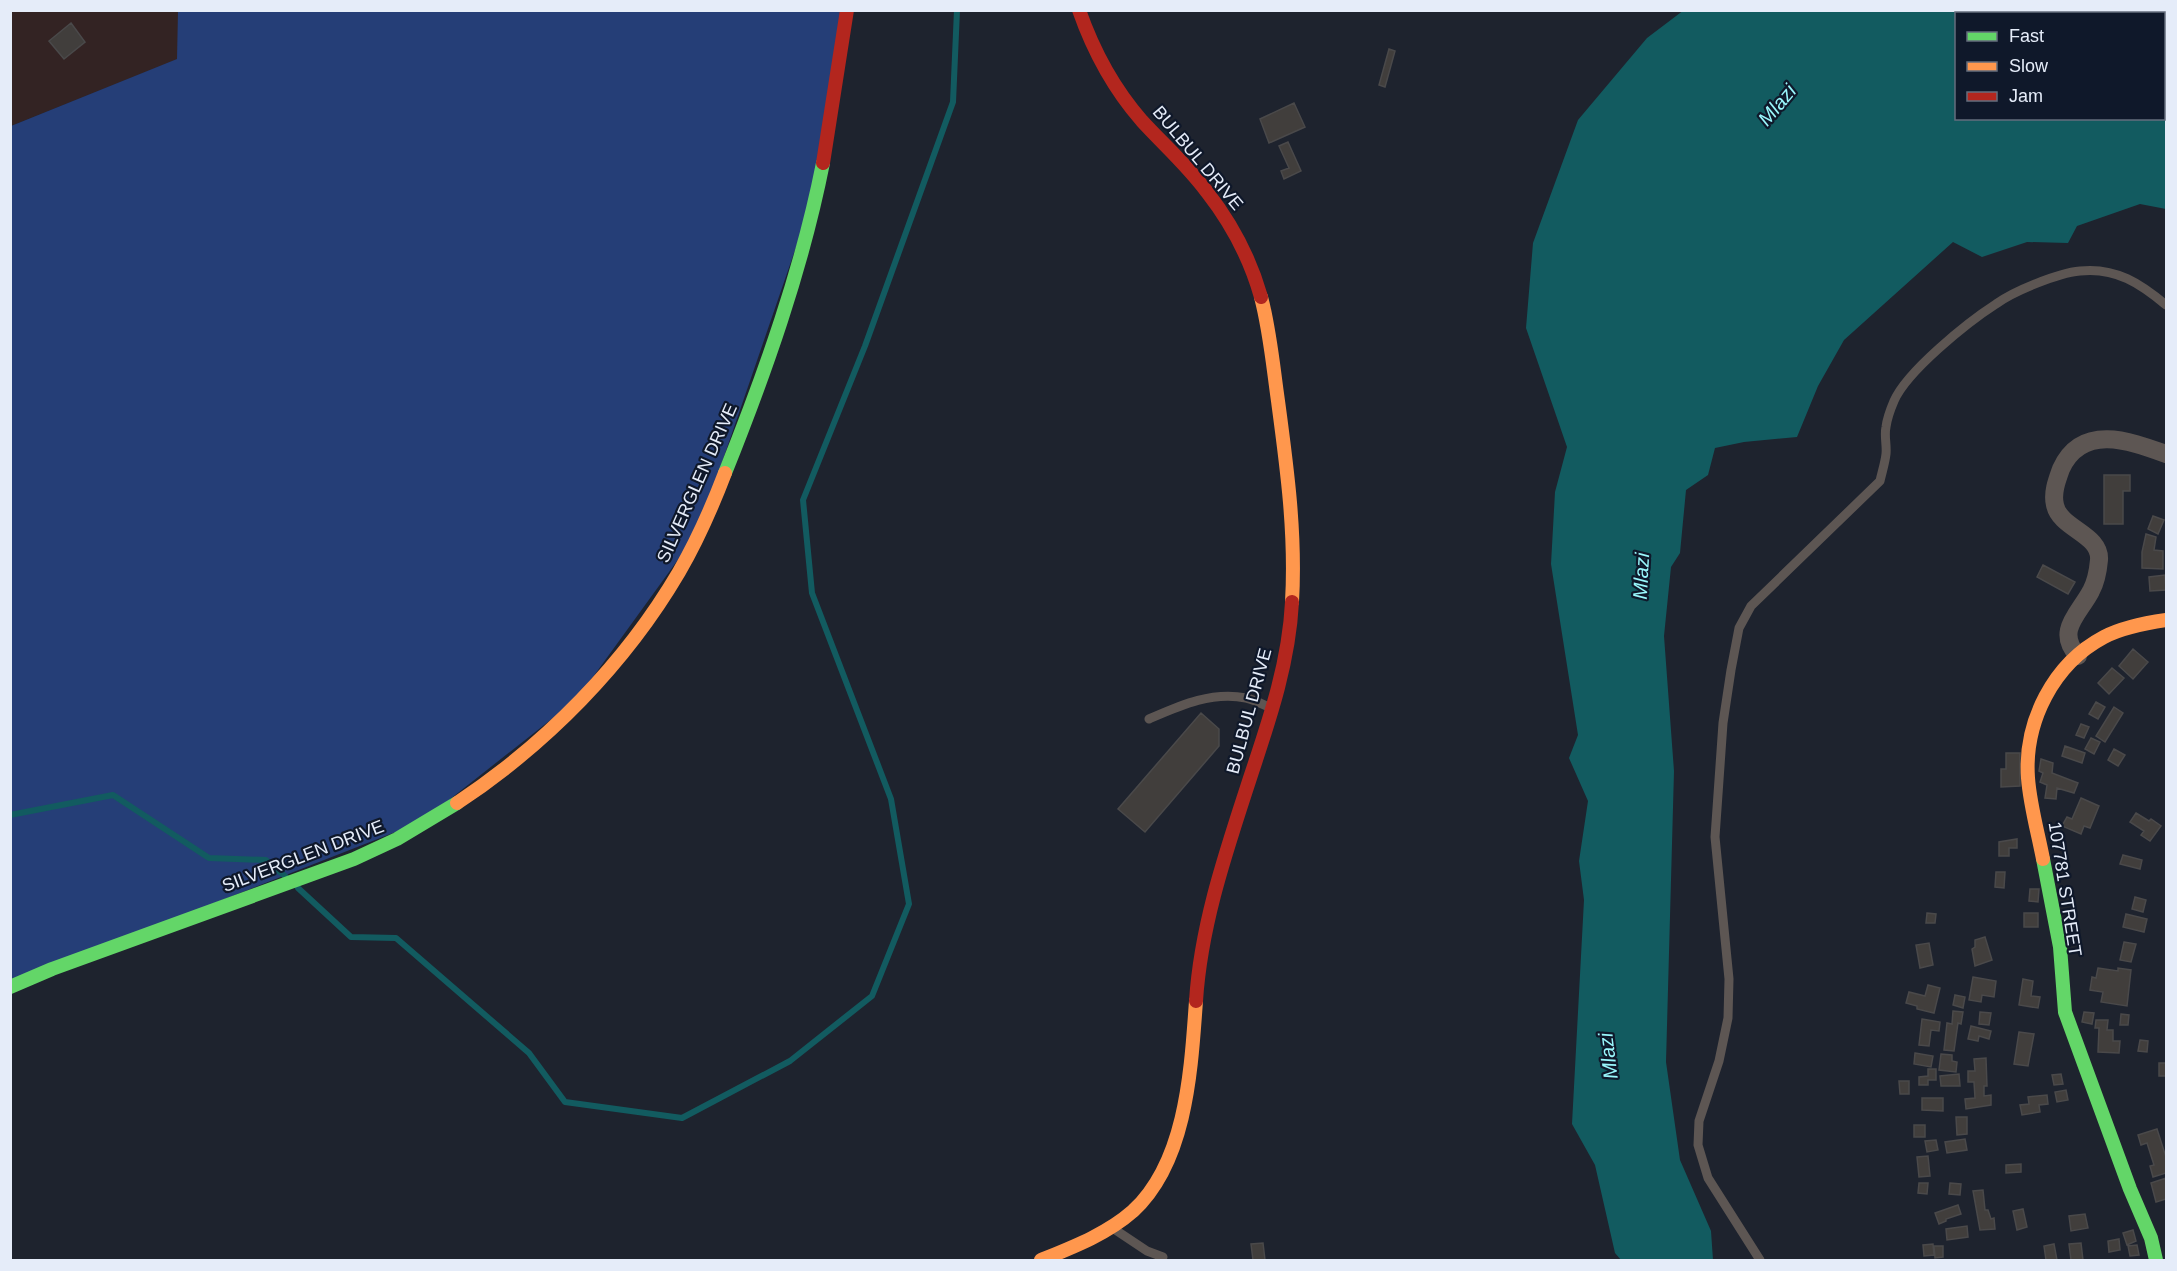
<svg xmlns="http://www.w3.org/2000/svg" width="2177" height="1271" font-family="Arial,sans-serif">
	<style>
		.education { fill: #332323 }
		.green { fill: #253e77 }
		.water { fill: #125b60; fill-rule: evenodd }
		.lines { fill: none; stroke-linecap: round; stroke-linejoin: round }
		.stream { stroke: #125b60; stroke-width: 6 }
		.building { fill: #413e3c; stroke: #4a494a; stroke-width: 1.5 }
		.lane { stroke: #5d5653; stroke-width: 9 }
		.street { stroke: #5d5653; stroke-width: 18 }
		.fast { stroke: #63d668; stroke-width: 14 }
		.slow { stroke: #ff974d; stroke-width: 14 }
		.jam { stroke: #b3261e; stroke-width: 14 }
		.labels { text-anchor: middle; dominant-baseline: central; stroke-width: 4.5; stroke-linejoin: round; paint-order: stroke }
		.street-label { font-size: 18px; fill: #e5ecf9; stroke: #0f182a }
		.water-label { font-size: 20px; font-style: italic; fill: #99f7fc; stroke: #0f182a }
	</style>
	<rect width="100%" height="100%" fill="#1e232e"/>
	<path class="education" d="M11,11H178V59L11,126Z"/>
	<path class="green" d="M178,11H844L816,189L698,532L577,699L421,822L11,983V126L177,59Z"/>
	<path class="water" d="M1684,10L2166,11V209L2140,204L2077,226L2068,243L2027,242L1982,257L1953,242L1844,340L1818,386L1797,437L1744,442L1715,448L1708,475L1686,490L1680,553L1671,567L1664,636L1674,771L1666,1062L1680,1160L1711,1231L1713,1260H1621L1615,1253L1595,1165L1572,1124L1584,900L1579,861L1588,801L1569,758L1578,735L1551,564L1555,492L1567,447L1526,328L1533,243L1578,120L1647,38ZM1956,14H2164V118H1956Z"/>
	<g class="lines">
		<path class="stream" d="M10,815L113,795L209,858L266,860L286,877
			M298,888L351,937L396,938L529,1053L565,1102L682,1118L790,1061L872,996L909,904L891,799L812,593L803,500L865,346L953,102L957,10"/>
	</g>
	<path class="building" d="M71,23L85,42L64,59L49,41Z
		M1389,49L1395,51L1385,87L1379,85Z
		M1294,103L1305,127L1269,143L1260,119Z
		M1288,142L1301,171L1284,179L1281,171L1289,168L1279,146Z
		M2104,475H2130V491H2123V524H2104Z
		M2153,516L2164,520L2158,534L2148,529Z
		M2146,534L2156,537L2154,550L2163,551V569L2142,568V552Z
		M2043,565L2075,582L2068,594L2037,577Z
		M2165,575L2166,590L2150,591L2149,577Z
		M2133,649L2148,662L2133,679L2119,666Z
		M2112,668L2124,678L2109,694L2098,683Z
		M2096,702L2105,707L2098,719L2089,714Z
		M2114,707L2123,713L2105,742L2096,736Z
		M1201,713L1219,729V746L1145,832L1118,809Z
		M2081,724L2089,727L2084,738L2076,735Z
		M2091,738L2100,742L2094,754L2085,749Z
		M2065,746L2085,753L2082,763L2062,756Z
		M2114,749L2125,755L2118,766L2108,760Z
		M2006,753H2020V786L2001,787V769H2006Z
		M2041,759L2053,763L2052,773L2078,783L2074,793L2057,788L2056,799L2045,798L2047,785L2040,782L2043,773L2039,771Z
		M2081,798L2099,806L2090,828L2084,826L2081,834L2062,826L2067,817L2072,819Z
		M2136,813L2149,821L2151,819L2161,826L2150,841L2141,835L2144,831L2130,822Z
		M2017,839V848H2009V856H1999V842Z
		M2123,855L2142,860L2140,869L2120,864Z
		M1996,872H2005L2004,888L1995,887Z
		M2030,889H2039L2038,902L2029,901Z
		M2135,897L2146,900L2143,912L2132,909Z
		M1927,913L1936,914L1935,923H1926Z
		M2024,913H2038V927H2024Z
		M2126,914L2147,919L2144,932L2123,927Z
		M1985,937L1992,960L1975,966L1972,949L1975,947V940Z
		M2124,942L2136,944L2131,962L2120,960Z
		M1929,943L1933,965L1920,968L1916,945Z
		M2098,968L2118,971V968L2131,970L2127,1006L2101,1002L2103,992L2090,990L2092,977L2096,978Z
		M1973,977L1996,981L1994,997L1982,995L1981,1002L1969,1000Z
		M2023,979L2033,981L2031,996L2040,997L2038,1008L2019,1005Z
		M1928,985L1940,988L1934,1013L1917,1009V1006L1906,1003L1909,992L1925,996Z
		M1955,995L1965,997L1963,1008L1953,1005Z
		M1953,1011L1963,1012L1961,1024L1958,1023L1954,1051L1944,1050L1947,1023L1952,1024Z
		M1980,1012L1991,1013L1989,1025L1979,1024Z
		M2084,1012L2094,1013L2092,1024L2082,1022Z
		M2121,1014L2129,1015L2128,1025H2120Z
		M1922,1019L1940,1022L1939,1031L1931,1030L1929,1046L1919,1045Z
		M2096,1020H2108L2107,1030H2113V1041H2120L2119,1053L2098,1052L2099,1028H2095Z
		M1971,1026L1991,1031L1989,1039L1979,1036L1978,1041L1968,1039Z
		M2019,1032L2034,1034L2028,1066L2014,1064Z
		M2140,1040L2148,1041L2147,1052L2138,1051Z
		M1915,1053L1933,1056L1931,1067L1914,1064Z
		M1941,1054L1952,1055V1061L1957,1062L1956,1072L1939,1070Z
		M1986,1058L1987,1086H1984V1096L1991,1095V1105L1966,1109L1965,1099L1975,1098L1974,1082H1968V1071H1975L1974,1059Z
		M2159,1063H2166V1076H2159Z
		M1928,1069H1936V1080H1928V1085H1919V1077L1928,1076Z
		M1959,1074L1960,1086H1941L1940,1076Z
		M2061,1074L2063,1084L2054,1085L2052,1075Z
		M1899,1081H1909V1094H1900Z
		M2066,1090L2068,1100L2057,1102L2055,1092Z
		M2047,1095L2048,1104L2039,1105L2040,1112L2022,1115L2020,1105L2029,1104L2028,1097Z
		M1922,1098H1943V1111L1922,1110Z
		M1956,1117H1967V1134L1957,1135Z
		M1914,1125H1925V1137H1914Z
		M2157,1129L2166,1157V1173L2153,1177L2150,1166L2154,1165L2147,1143L2141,1145L2138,1135Z
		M1965,1139L1967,1150L1947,1153L1945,1142Z
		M1936,1140L1938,1150L1927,1152L1925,1141Z
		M1928,1156L1930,1176L1919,1177L1917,1157Z
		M2021,1164V1172L2006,1173V1165Z
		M2166,1178V1199L2156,1202L2151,1183Z
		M1919,1183H1928L1927,1194L1918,1193Z
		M1950,1183L1961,1184L1960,1195L1949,1194Z
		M1983,1190L1985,1210H1988L1991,1219L1994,1218L1995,1229L1980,1230L1973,1191Z
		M1958,1205L1961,1214L1946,1219V1221L1939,1224L1935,1213Z
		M2023,1209L2027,1227L2017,1230L2013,1211Z
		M2085,1214L2088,1228L2071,1231L2069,1216Z
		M1967,1226L1968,1237L1947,1240L1946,1229Z
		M2133,1230L2136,1241L2127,1245L2123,1233Z
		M2119,1239L2120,1250L2109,1252L2108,1241Z
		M1263,1243L1265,1260H1253L1251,1244Z
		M2081,1243L2083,1260H2071L2069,1244Z
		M1933,1244L1934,1255L1924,1256L1923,1245Z
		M2054,1244L2057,1260H2046L2044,1246Z
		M2137,1245L2139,1255L2130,1256L2128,1246Z
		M1934,1246H1943V1257L1935,1258Z"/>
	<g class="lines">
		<path class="lane" d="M1149,719C1179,706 1211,691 1246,698C1255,700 1264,705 1273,709
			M1114,1229L1147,1251L1163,1257
			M1760,1260L1708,1178L1698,1145L1699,1121L1719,1061L1728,1018L1729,979L1715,837L1723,723L1731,670L1739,628L1751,606L1880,481C1882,472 1885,463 1886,454C1887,445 1884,436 1886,427C1887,419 1891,408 1894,401C1907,371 1968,322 1996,304C2014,291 2058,273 2080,271C2116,267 2141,284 2166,305"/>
		<path class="street" d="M2078,656C2055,631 2079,614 2091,591C2096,582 2098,571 2099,560C2101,534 2060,529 2055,505C2052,493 2057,480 2061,469C2082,423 2130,441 2166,454"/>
		<path class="fast" d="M725,473C765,373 802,269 823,163
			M2043,859L2060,947L2065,1012L2130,1189L2151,1238L2156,1260
			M10,987L52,969L354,859L397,839L457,803"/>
		<path class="slow" d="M1261,297C1270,331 1273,366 1278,401C1287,468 1296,534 1292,602
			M457,803C546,744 625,664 679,572C697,541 712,507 725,473
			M2043,859C2038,833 2030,805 2028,778C2024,722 2053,664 2104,637C2123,627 2145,623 2166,620
			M1041,1260C1073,1247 1107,1234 1133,1211C1187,1161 1191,1069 1196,1001"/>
		<path class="jam" d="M1079,10C1093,50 1114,89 1142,121C1164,145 1188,166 1207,192C1232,224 1250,258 1261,297
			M823,163L847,10
			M1196,1001C1201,923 1227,849 1251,775C1270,718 1289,662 1292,602"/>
	</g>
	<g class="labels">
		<g class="street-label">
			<text transform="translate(1198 158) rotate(50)">BULBUL DRIVE</text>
			<text transform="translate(697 483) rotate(-66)">SILVERGLEN DRIVE</text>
			<text transform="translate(1249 711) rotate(-75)">BULBUL DRIVE</text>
			<text transform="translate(303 856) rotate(-21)">SILVERGLEN DRIVE</text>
			<text transform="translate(2065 889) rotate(81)">107781 STREET</text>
		</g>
		<g class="water-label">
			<text transform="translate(1777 105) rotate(-50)">Mlazi</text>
			<text transform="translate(1641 576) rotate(-87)">Mlazi</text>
			<text transform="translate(1608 1056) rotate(-97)">Mlazi</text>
		</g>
	</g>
	<rect width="2177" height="1271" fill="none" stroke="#e5ecf9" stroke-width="24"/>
	<rect x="1955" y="12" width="210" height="108" fill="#0f182a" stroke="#656d7d" stroke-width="1.5"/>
	<rect x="1967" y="32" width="30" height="9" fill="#63d668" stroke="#656d7d" stroke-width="1.5"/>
	<text x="2009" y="42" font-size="18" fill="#e5ecf9">Fast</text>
	<rect x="1967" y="62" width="30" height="9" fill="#ff974d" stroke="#656d7d" stroke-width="1.5"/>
	<text x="2009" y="72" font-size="18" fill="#e5ecf9">Slow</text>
	<rect x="1967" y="92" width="30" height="9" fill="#b3261e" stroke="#656d7d" stroke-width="1.5"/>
	<text x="2009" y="102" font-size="18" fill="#e5ecf9">Jam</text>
</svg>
